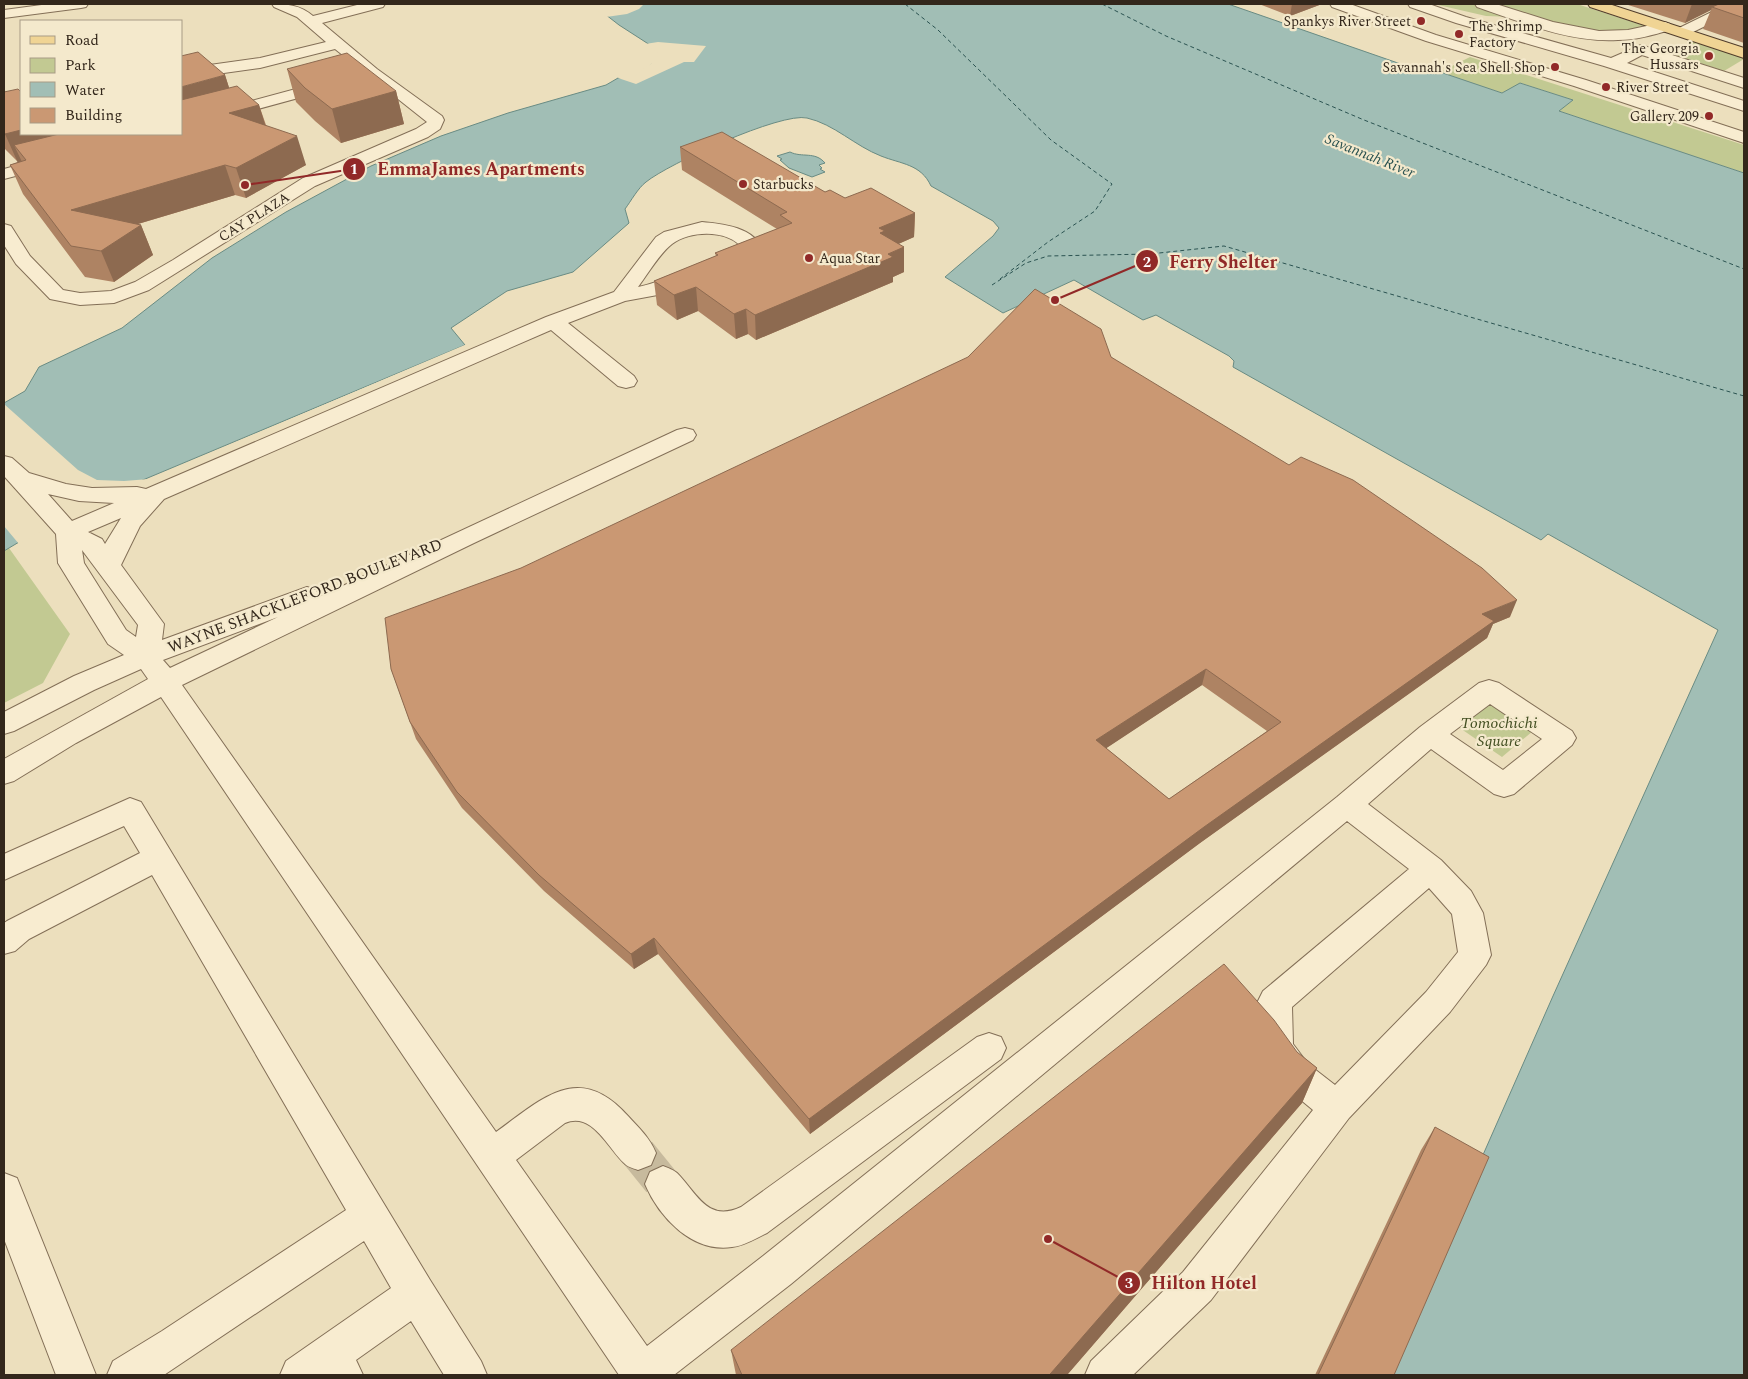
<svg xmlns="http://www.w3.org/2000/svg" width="1748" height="1379" font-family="Spectral,serif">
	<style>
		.green { fill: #c2c992 }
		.water { fill: #a1beb5; stroke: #698b83 }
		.pier { fill: #ecdfbd }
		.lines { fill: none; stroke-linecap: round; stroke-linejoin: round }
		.ferry { stroke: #2b5351; stroke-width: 1; stroke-dasharray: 4 3; stroke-linecap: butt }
		.minor-tunnel { stroke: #c7ba9d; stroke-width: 36; stroke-dasharray: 36 18; stroke-linecap: butt }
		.minor-casing { stroke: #836f57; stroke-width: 2 }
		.major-casing { stroke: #513d2b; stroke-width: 2 }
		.minor { fill: #f8ecd0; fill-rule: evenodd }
		.major { fill: #f0d494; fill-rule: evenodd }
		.wall { fill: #ae8363; fill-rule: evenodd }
		.shaded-wall { fill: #8d6a50 }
		.building { fill: #ca9873; stroke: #8d6a50; fill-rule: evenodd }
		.poi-dot { fill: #912928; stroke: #f4e9cc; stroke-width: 2 }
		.labels { text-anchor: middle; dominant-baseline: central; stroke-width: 4.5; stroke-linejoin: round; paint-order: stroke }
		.far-poi-label { font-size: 14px; fill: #33271b; stroke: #f4e9cc; text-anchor: end }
		.far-street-label { font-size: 14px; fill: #33271b; stroke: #f4e9cc }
		.far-water-label { font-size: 15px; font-style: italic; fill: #2b5351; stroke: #f4e9cc }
		.street-label { font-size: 16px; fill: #33271b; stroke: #f4e9cc }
		.park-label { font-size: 16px; font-style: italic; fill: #434f22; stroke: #f4e9cc }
		.leader { fill: none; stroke: #912928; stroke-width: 2 }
		.callout-dot { fill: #912928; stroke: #f4e9cc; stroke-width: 2 }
		.mark-label { font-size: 15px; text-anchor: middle; font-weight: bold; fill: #fff }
		.callout-label { font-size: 18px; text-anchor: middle; font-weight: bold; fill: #912928; stroke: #f4e9cc; stroke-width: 4.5; stroke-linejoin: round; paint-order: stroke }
	</style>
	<rect width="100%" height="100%" fill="#ecdfbd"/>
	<path class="green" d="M1434,4H1577L1648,27L1617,33L1589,32L1536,18L1486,16Z
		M1692,41L1744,57V59L1724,71L1669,53Z
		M1470,57L1744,145V173L1559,111L1573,100L1521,83L1502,93L1440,72Z
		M4,541L70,634L43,683L4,703Z
		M1486,701L1533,731L1502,757L1454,724Z"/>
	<path class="water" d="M592,4H1228L1418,70L1421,69L1436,74L1440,72L1502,93L1520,83L1573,100L1559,111L1744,173V1375H1386L1553,996L1718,630L1548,534L1541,540L1233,367L1234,361L1229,356L1156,315L1143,320L1074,280L1003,313L945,277L993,236L999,228L993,221L931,186C921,164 901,164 881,156C855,146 834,124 807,118C781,112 668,164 646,182C638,188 631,201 625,209L629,223L573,272L507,291L451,328L465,345L76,508L4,551V403L25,391L39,367L122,328L212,258L286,212L371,166L441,136L508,113L606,85L618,78H635L664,54L619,25Z
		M790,152C802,158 815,151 825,163L819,165L822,168L820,169L825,172L812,177L789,168L780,160L782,159L777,156Z"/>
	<path class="pier" d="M589,4H642L643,5L639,9L627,14L606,17Z
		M658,42L706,46L694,62H684L636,84L618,78L619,76H634L652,63L660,54L645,44Z
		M467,344L466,347L77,510L19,544L4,526V404L78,470L97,480L124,481L149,479Z"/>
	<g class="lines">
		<path class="ferry" d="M905,4L938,30L1051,140L1112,184L1095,211L1048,242L1000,279
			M1102,4L1166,36L1364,120L1744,269
			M992,285L1026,263L1048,256L1150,254L1224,246L1744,396"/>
		<path class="minor-tunnel" d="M638,1153L663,1184"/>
		<g class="minor-casing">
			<path id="minor" d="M49,4H88L86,7L81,8L4,18V10Z
				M272,4C288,4 300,5 313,16L361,4H385L383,7L322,23L377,69L442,116L444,120L440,129L428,137L315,186L149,290L114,303L80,305L50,299L16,264L4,245V224L11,226L30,256L63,290L80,293L111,291L135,282L173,260L303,178L416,129L427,122L335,49L260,68L181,79V69L260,58L326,42L297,17L274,7Z
				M1330,4H1350L1436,35L1586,80L1744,132V143L1574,86L1426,41L1332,7Z
				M1408,4H1429L1466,17L1611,58L1641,45L1744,78V88L1642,55L1627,63L1744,101V111L1604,66L1456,23L1410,7Z
				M1475,4H1496L1553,22L1599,31L1628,30L1665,22L1670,24L1673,27L1670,30C1653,35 1636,40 1618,40C1570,43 1521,22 1477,7Z
				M1728,4H1744V7L1687,35H1677L1674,32L1677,29Z
				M329,80L335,82L337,85L335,88L181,130V120Z
				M48,157L54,158L57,162L54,166L4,179V169Z
				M702,222C723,224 755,227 763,251C755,262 736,270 723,267L720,263L723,259L743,249C729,229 690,230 672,244C660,253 647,275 638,287C656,284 681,270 697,274L700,278L697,282L663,294L625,301L568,323L634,376L637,381L634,386L626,388L618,386L551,330L164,499L140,526L121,565L164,624L162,640L307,587L316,590L319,597L677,430L685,428L693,430L696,435L693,440L474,543L182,685L496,1132C543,1098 579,1061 628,1116C639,1128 650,1138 656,1153L651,1165L638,1170C633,1168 627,1167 624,1163C608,1148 592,1111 565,1123L516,1160L647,1346L763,1256L1337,797L1420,727L1479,683L1489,680L1499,683L1572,731L1576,738L1572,745L1514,794L1504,797L1494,794L1431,749L1368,804L1441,860L1471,891L1483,913L1491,955L1486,965L1450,1012L1349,1118L1211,1300L1133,1375H1085L1091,1361L1183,1272L1313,1110L1284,1086L1264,1059L1259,1048L1258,1001L1263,991L1409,869L1347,821L791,1284L674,1375H619L161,697L76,743L14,781L4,784V759L148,679L141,669L94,690L14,731L4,734V712L74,676L124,655L108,644L58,563L56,534L4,476V456L12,458L29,473L66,484L92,488L137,487L146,489L546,317L614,292L656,237L664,232ZM48,494L79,501L114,503L72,521ZM121,518L105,544L102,539L88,532ZM82,550L138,625L136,637L126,630L84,563ZM278,617L170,668L163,660ZM1490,704L1542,739L1503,770L1450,734ZM1429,888L1452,914L1458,952L1426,992L1335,1085L1308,1064L1293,1044L1292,1007Z
				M130,798L141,802L430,1280L481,1361L487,1375H444L411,1321L356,1360L363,1375H280L286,1361L391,1288L364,1241L164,1375H107L113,1361L162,1331L346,1210L152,875L29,939L15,951L4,954V923L7,921L140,853L124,826L4,880V854Z
				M989,1033L1001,1037L1006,1048L1001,1059L767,1233C756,1238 744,1246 732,1247C692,1253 659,1217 645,1184L650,1172L663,1166C668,1168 674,1170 677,1173C697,1193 707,1223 741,1207L977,1037Z
				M4,1173L17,1178L96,1375H56L4,1239Z"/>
		</g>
		<g class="major-casing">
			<path id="major" d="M1588,4H1609L1744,48V58L1590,7Z"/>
		</g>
		<use href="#minor" class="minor"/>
		<use href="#major" class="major"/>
	</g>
	<path class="wall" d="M1259,4H1322L1290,16Z
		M1625,4H1744V43L1703,29L1711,10L1685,23Z
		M287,69L396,91L404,124L341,143L315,121L296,102Z
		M225,75L229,88L259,105L266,125L306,165L246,198L235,195L138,224L141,225L153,255L114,282L85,277L23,194L10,165L18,162L4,148V92L21,134H181Z
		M680,147L845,198L915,213L914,237L898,244L904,247V272L893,277V282L756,340L748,334L736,339L698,311L677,320L657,305L654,281L716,256L715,253L777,229L682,170Z
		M1111,357L1510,617L1493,624L1487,638L1200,843L810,1134L658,954L634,969L544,891L462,808L416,739L391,669ZM1202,685L1267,731L1169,799L1106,748Z
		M1297,1052L1317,1068L1302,1103L1067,1375H736L731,1350Z
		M1435,1127L1394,1375H1315L1421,1150Z"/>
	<path class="shaded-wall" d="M1292,4H1322L1290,16Z
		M1692,4H1724L1712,7L1711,10L1685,23Z
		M225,75L234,103L181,118V87Z
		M396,91L404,124L341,143L332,109Z
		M259,105L268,134L229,113Z
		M21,130V134H125L14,145L22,162L18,163L5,134Z
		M297,136L306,165L246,198L236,168Z
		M225,165L235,195L84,240L71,210Z
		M915,213L914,237L885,250L879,228Z
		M141,225L153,255L114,282L101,251Z
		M904,247V272L893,277V282L756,340L755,315Z
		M696,287L698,311L677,320L674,295Z
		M746,309L748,334L736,339L734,314Z
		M1517,600L1510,617L1493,624L1487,638L1200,843L810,1134L809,1119L1482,614Z
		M1206,669L1202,685L1093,757L1096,740Z
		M654,938L658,954L634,969L631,954Z
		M1317,1068L1302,1103L1067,1375H1049Z"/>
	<path class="building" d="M1719,4H1744V18L1712,7Z
		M198,52L225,75L181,87V56Z
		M347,53L396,91L332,109L305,88L287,69Z
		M237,86L259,105L229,113L297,136L236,168L225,165L71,210L141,225L101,251L71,246L10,165L26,160L14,145L59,134H181V100Z
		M18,89L21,92V130L5,134L4,132V92Z
		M722,132L825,192L830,190L845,198L871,188L915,213L879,228L885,231L880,233L904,247L888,254L893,257L755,315L746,309L734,314L696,287L674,295L654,281L718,255L715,253L792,223L780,215L787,212L680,147Z
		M1035,289L1101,329L1111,357L1289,465L1301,457L1353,480L1482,568L1517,600L1482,614L1494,621L1204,827L809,1119L654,938L631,954L539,875L457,792L410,722L391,669L385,618L521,568L968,357ZM1206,669L1281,722L1169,799L1096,740Z
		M1224,964L1274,1020L1297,1052L1317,1068L1051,1373L1049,1375H742L731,1350Z
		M1435,1127L1489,1157L1394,1375H1318Z"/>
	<g class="poi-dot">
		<circle cx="1421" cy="21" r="5"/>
		<circle cx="1459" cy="34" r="5"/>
		<circle cx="1709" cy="56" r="5"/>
		<circle cx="1555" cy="67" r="5"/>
		<circle cx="1606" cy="87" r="5"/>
		<circle cx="1709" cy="116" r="5"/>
		<circle cx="743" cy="184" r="5"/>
		<circle cx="809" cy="258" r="5"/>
	</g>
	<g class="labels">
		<g class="far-poi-label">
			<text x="1411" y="21">Spankys River Street</text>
			<text x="1469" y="26" text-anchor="start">The Shrimp<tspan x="1469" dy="16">Factory</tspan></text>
			<text x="1699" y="48">The Georgia<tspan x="1699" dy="16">Hussars</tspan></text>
			<text x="1545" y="67">Savannah's Sea Shell Shop</text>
			<text x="1616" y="87" text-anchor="start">River Street</text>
			<text x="1699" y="116">Gallery 209</text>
			<text x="753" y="184" text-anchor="start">Starbucks</text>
			<text x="819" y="258" text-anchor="start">Aqua Star</text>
		</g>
		<g class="far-street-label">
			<text transform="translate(254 217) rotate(-32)">CAY PLAZA</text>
		</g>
		<g class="far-water-label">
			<text transform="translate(1370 156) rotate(22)">Savannah River</text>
		</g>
		<g class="street-label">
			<text transform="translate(305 596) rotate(-21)">WAYNE SHACKLEFORD BOULEVARD</text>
		</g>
		<g class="park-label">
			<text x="1499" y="723">Tomochichi<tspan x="1499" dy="18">Square</tspan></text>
		</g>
	</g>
	<path class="leader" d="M245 185L354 169M1055 300L1147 261M1048 1239L1129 1283"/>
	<g class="callout-dot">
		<circle cx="245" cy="185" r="5"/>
		<circle cx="1055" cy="300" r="5"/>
		<circle cx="1048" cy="1239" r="5"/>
		<circle cx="354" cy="169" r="12"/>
		<circle cx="1147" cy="261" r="12"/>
		<circle cx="1129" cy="1283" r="12"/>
	</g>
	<g class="mark-label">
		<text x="354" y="174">1</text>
		<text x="1147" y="267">2</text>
		<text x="1129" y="1288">3</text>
	</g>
	<g class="callout-label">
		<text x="481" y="175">EmmaJames Apartments</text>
		<text x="1223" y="268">Ferry Shelter</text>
		<text x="1204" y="1289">Hilton Hotel</text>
	</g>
	<rect width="1748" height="1379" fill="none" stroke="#33271b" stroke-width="10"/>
	<rect x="20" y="20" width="162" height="115" fill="#f4e9cc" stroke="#a79b85"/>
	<rect x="30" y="36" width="25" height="8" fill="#f0d494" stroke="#a79b85"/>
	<text x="65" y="45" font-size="15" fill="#33271b">Road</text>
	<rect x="30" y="58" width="25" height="15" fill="#c2c992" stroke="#a79b85"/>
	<text x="65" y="70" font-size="15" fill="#33271b">Park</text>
	<rect x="30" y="82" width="25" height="15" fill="#a1beb5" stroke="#a79b85"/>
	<text x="65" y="95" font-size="15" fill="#33271b">Water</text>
	<rect x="30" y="108" width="25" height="15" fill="#ca9873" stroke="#a79b85"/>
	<text x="65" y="120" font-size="15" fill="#33271b">Building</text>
</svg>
